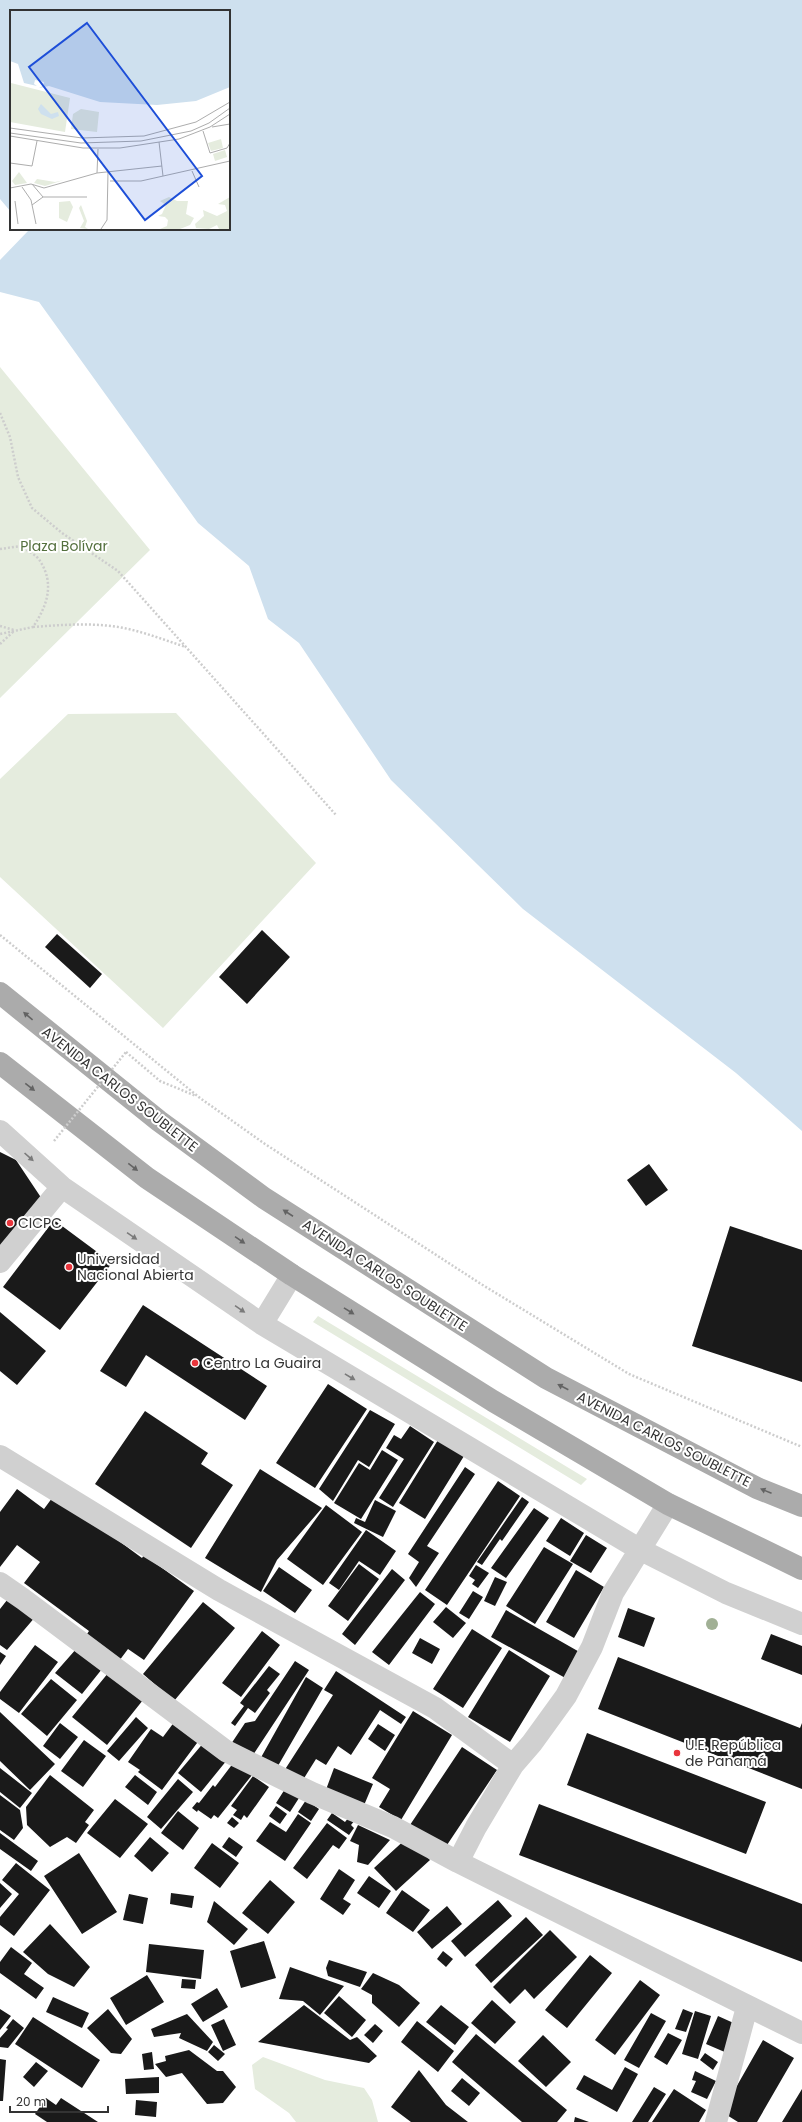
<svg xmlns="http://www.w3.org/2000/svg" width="802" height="2122" font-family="Poppins,sans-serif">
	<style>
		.green { fill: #e5ecde }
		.water { fill: #cee0ee }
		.building { fill: #1a1a1a }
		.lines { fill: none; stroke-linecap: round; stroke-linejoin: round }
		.path { stroke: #cdcdcd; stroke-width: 2.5; stroke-dasharray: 2 2; stroke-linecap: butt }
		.minor { stroke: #d0d0d0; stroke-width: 22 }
		.primary { stroke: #ababab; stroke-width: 22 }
		.path-bridge { stroke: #cdcdcd; stroke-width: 2.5; stroke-dasharray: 2 2; stroke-linecap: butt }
		.tree { fill: #a1b095 }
		.oneway { fill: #636363 }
		.oneway2 { fill: #7a7a7a }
		.poi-dot { fill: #e9353c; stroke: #fff; stroke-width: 1.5 }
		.labels { text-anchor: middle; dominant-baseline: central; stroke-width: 4; stroke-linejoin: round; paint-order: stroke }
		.park-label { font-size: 14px; fill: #54703e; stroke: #fff }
		.street-label { font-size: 14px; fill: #333; stroke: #fff }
		.poi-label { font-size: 14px; fill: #333; stroke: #fff; text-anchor: start }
		.inset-road { fill: none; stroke: #adadad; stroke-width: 1 }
		.view { fill: #1d4ed8; fill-opacity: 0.15; stroke: #1d4ed8; stroke-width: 2 }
		.inset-edge { fill: none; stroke: #333; stroke-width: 2 }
	</style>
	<rect width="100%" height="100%" fill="#fff"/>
	<path class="green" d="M0,367L150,550L0,698Z
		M176,713L316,863L163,1028L0,877V779L68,714Z
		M318,1316L587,1479L581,1485L313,1322Z
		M263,2057L325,2080L364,2088L372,2100L378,2122H296L289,2113L255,2089L252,2065Z"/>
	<path class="water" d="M0,0H802V1131L736,1073L523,909L391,780L299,643L268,619L249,566L198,523L39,302L0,292V260L28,231L26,229H229V11H11V212L0,199Z"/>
	<path class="building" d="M262,930L290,957L247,1004L219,977Z
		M57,934L102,974L90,988L45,947Z
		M0,1152L16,1160L42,1199L0,1247Z
		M649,1164L668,1190L646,1206L627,1180Z
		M54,1220L112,1263L60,1330L3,1287Z
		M730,1226L802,1250V1382L692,1346Z
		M143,1305L267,1386L245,1420L146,1355L126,1387L100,1371Z
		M0,1312L46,1351L17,1385L0,1371Z
		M328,1384L367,1409L315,1488L276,1463Z
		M370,1410L395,1424L369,1467L358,1460L333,1501L319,1489Z
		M145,1411L208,1453L201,1464L233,1485L191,1548L95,1484Z
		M410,1426L434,1442L393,1507L379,1498L404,1459L386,1448L394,1435L401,1439Z
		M438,1440L464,1456L425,1519L399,1503Z
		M382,1450L398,1460L361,1519L334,1503L359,1463L370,1470Z
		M465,1467L475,1474L427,1546L439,1553L416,1587L409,1578L419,1562L408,1554Z
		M260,1469L322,1508L277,1560L261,1592L205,1558Z
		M498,1481L520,1496L447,1605L425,1590Z
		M17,1489L44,1509L55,1494L142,1558L144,1555L194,1591L144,1660L128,1649L119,1661L85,1637L89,1631L24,1583L40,1562L17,1545L0,1567V1512Z
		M522,1497L529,1502L502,1541L500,1539L482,1565L477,1562Z
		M375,1500L396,1511L383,1537L354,1523L356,1518L365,1522Z
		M326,1505L362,1532L323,1585L287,1559Z
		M534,1508L549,1518L506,1578L491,1568Z
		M561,1518L584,1533L570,1556L546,1541Z
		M366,1530L396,1551L380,1575L359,1561L339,1590L329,1583Z
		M586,1535L607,1548L591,1573L570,1561Z
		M544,1547L573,1564L535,1624L506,1606Z
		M359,1564L379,1579L348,1621L328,1606Z
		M476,1565L489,1573L478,1588L472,1584L475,1580L469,1576Z
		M279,1567L312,1590L295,1613L263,1591Z
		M392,1569L405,1580L355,1645L342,1634Z
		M576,1570L604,1587L574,1638L546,1622Z
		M495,1577L507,1582L495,1606L484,1601Z
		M473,1591L483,1597L469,1619L459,1613Z
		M420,1592L435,1604L389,1665L372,1652Z
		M11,1595L36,1616L7,1650L0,1645V1609Z
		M203,1602L235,1628L174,1701L143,1674Z
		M446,1607L466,1623L453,1638L433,1622Z
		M628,1608L655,1618L644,1647L618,1637Z
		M506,1610L583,1654L569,1680L491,1637Z
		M472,1629L502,1648L463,1708L433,1689Z
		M262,1631L280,1645L241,1697L222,1683Z
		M771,1634L802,1646V1675L761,1659Z
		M420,1638L440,1649L432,1664L412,1653Z
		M35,1645L58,1662L19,1713L0,1699V1692Z
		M77,1648L102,1669L82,1694L55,1673Z
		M509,1650L550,1676L510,1742L468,1717Z
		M0,1652L6,1656L0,1665Z
		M618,1657L800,1728L802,1723V1789L598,1709Z
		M295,1661L309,1670L251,1758L231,1744L245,1723L255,1721Z
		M269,1666L280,1674L267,1690L270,1693L255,1713L248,1708L235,1726L231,1723L244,1706L240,1703Z
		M336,1671L406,1717L401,1724L380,1710L351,1755L338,1746L326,1765L316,1759L301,1783L284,1771L333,1695L324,1690Z
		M109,1672L143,1700L107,1745L72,1717Z
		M306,1677L323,1688L275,1771L259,1761Z
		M51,1679L77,1700L47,1736L21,1714Z
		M413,1711L452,1735L401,1820L379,1807L390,1789L372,1778Z
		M0,1712L55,1764L30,1790L0,1761Z
		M136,1717L148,1728L119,1761L107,1751Z
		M175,1721L200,1739L162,1790L138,1772L140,1770L128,1762L151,1729L163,1737Z
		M60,1723L78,1737L60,1759L43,1746Z
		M378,1724L395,1735L385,1751L368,1739Z
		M587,1733L766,1802L746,1854L567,1785Z
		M84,1740L106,1756L83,1787L61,1771Z
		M205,1741L227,1760L201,1792L178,1773Z
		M462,1747L497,1770L445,1848L410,1825Z
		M234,1762L252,1775L218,1818L214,1815L211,1819L198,1810L197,1812L192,1808L197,1802L199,1803L213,1785L215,1787Z
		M0,1768L32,1793L20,1808L0,1792Z
		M334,1768L373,1784L362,1810L324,1795Z
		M50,1775L94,1810L85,1822L89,1825L76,1843L67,1837L50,1847L27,1825L26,1807Z
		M135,1775L157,1792L148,1805L125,1787Z
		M253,1776L269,1787L247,1818L244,1815L241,1820L233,1815L237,1810L231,1806Z
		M178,1779L193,1792L161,1829L147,1817Z
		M285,1789L299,1798L290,1812L276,1803Z
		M0,1795L20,1810L23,1828L14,1840L0,1830Z
		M115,1799L148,1824L120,1858L87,1833Z
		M306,1800L319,1809L311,1821L298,1812Z
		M539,1804L802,1904V1962L519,1855Z
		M276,1806L287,1814L280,1824L269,1816Z
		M178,1811L199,1828L183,1850L161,1833Z
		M332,1813L345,1822L349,1817L355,1820L351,1825L354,1828L349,1835L327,1820Z
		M298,1814L311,1823L285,1861L256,1841L270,1822L286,1832Z
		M232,1817L239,1823L234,1828L227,1823Z
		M327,1823L347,1838L339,1849L333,1845L307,1879L293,1868Z
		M358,1825L390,1840L368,1865L357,1862L359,1845L350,1841Z
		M0,1833L38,1861L31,1871L0,1849Z
		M150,1837L169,1853L152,1872L134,1856Z
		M229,1837L243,1847L236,1857L222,1847Z
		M408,1837L430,1860L396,1891L374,1868Z
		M212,1843L239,1863L220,1888L194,1868Z
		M79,1853L117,1912L82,1934L44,1876Z
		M16,1863L50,1890L14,1936L0,1925V1917L19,1894L2,1880Z
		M339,1869L355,1880L343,1899L351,1904L343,1915L320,1899Z
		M369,1876L391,1891L379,1908L357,1893Z
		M270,1880L295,1902L268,1934L242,1913Z
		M0,1883L12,1894L0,1908Z
		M402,1890L430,1910L413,1932L386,1913Z
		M171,1893L194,1896L192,1908L170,1904Z
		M129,1894L148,1898L143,1924L123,1920Z
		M498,1900L512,1916L465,1957L451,1941Z
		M214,1901L248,1929L234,1945L207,1922Z
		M447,1906L462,1924L432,1949L417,1932Z
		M526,1917L543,1935L491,1983L475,1965Z
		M50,1924L90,1967L74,1987L48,1974L23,1952Z
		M550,1930L577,1957L534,1999L525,1989L510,2004L493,1987Z
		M264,1941L276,1978L241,1988L230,1951Z
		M149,1944L204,1950L201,1979L146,1972Z
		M11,1947L32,1963L24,1974L44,1988L36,1999L0,1973V1962Z
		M443,1951L453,1959L446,1967L437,1959Z
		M590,1955L612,1973L567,2028L545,2010Z
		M329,1960L367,1972L360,1987L328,1976L326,1968Z
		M290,1967L344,1986L320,2015L303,2001L279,1999Z
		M373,1973L399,1985L420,2003L399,2027L372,2003V1995L361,1989Z
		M147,1975L164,2002L126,2025L110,1998Z
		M182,1979L196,1980L195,1989L181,1988Z
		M640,1980L660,1995L615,2055L595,2040Z
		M217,1988L228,2007L203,2022L191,2004Z
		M339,1996L366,2020L352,2037L324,2013Z
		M53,1997L89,2013L82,2028L46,2012Z
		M492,2000L516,2022L495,2044L471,2023Z
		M304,2005L350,2040L357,2037L377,2056L369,2063L258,2042Z
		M441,2005L469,2027L455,2045L426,2022Z
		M0,2009L11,2016L0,2030Z
		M108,2009L132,2039L121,2054L111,2053L87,2028Z
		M683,2009L693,2013L686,2032L675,2029Z
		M695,2011L711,2016L698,2059L682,2054Z
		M651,2013L666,2021L639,2068L624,2060Z
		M187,2014L213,2042L207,2051L179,2038L181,2033L154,2037L151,2029Z
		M718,2016L738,2025L727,2053L706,2044Z
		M33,2017L100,2060L82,2088L15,2044Z
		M13,2019L24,2028L8,2048L0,2047V2038L8,2029L6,2028Z
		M224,2019L236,2045L223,2051L211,2025Z
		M417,2021L454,2051L438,2072L401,2042Z
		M375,2024L383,2031L373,2043L364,2035Z
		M668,2033L682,2040L667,2065L654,2057Z
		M476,2034L567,2110L557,2122H522L452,2062Z
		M543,2035L571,2062L546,2087L518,2061Z
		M763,2040L794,2058L757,2122H738L722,2112Z
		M214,2045L225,2054L218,2061L208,2052Z
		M189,2050L217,2071H223L236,2087L223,2103L207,2104L182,2073L166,2077L155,2064L166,2061L165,2056Z
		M152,2052L154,2069L144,2070L142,2054Z
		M705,2053L718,2062L713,2070L700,2060Z
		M0,2059L6,2060L3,2101H0Z
		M36,2062L48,2071L34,2087L23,2077Z
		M625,2067L638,2074L617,2112L576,2089L584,2075L612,2090Z
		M419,2070L446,2105L468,2122H411L391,2107Z
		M695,2071L716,2081L707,2099L691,2092L696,2081L692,2080Z
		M159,2077V2093L126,2094L125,2079Z
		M462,2078L480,2093L469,2106L451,2091Z
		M654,2087L666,2094L648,2122H632Z
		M674,2089L706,2110L699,2122H652Z
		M802,2089V2122H782Z
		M46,2098L56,2105L61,2098L98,2122H47L35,2114Z
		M136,2100L157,2102L156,2117L135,2115Z
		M575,2117L589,2122H574Z"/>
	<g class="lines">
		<path class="path" d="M0,413L10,437L18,477L32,508L62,533L118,571L336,815
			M0,549L21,546C26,550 37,555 40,561C55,584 47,606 33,627L0,634
			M0,626L14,630
			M33,627C59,625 85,623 111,626C137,629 161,639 186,647
			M0,644L14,631
			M0,935L200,1098L265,1144L481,1284L629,1374L802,1447
			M126,1052L160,1081L196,1096"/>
		<path class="minor" d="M0,1131L62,1187L262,1324L639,1549L726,1593L802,1624
			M0,1262L62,1187
			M262,1324L292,1275
			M0,1456L219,1590L435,1708L513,1765
			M0,1583L23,1599L226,1751L312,1793L393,1827L458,1862L802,2033
			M458,1862L476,1827L513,1765L532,1743L566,1696L592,1647L613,1593L668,1504
			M716,2122L747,2007"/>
		<path class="primary" d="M0,993L159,1121L264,1198L546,1378L757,1488L802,1506
			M0,1063L147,1178L292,1275L493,1401L668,1504L802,1569"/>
		<path class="path-bridge" d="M54,1141L126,1052"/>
	</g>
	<circle class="tree" cx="712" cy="1624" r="6"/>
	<defs><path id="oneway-solid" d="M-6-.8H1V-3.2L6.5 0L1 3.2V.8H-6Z"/></defs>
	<g class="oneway">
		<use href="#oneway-solid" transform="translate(28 1016) rotate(-140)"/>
		<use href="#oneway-solid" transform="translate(30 1087) rotate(38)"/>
		<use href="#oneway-solid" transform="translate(133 1167) rotate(38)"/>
		<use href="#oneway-solid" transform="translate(288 1213) rotate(-147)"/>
		<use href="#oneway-solid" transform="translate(240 1240) rotate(34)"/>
		<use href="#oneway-solid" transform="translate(349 1311) rotate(32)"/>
		<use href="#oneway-solid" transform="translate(563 1387) rotate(-153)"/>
		<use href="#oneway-solid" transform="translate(766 1491) rotate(-158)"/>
	</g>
	<g class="oneway2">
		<use href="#oneway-solid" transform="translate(29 1157) rotate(42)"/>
		<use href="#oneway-solid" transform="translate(132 1236) rotate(34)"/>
		<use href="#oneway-solid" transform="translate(240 1309) rotate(34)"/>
		<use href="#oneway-solid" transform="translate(350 1377) rotate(31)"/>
	</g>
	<g class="poi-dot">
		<circle cx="10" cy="1223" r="4"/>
		<circle cx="69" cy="1267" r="4"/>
		<circle cx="195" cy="1363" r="4"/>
		<circle cx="677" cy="1753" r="4"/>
	</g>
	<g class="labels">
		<g class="park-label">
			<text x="64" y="546">Plaza Bolívar</text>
		</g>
		<g class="street-label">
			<text transform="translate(120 1089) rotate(38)">AVENIDA CARLOS SOUBLETTE</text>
			<text transform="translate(385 1275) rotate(33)">AVENIDA CARLOS SOUBLETTE</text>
			<text transform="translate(664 1439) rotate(27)">AVENIDA CARLOS SOUBLETTE</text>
		</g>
		<g class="poi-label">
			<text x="18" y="1223">CICPC</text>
			<text x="77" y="1259">Universidad<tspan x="77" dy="16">Nacional Abierta</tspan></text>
			<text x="203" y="1363">Centro La Guaira</text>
			<text x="685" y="1745">U.E. República<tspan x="685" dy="16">de Panamá</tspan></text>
		</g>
	</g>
	<g transform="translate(10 10)">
		<rect width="220" height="220" fill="#fff"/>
		<path d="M0,68L1,73L60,88L55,122L0,112ZM71,99L89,102L87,122L61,119L63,104ZM211,129L213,138L201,141L198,133ZM215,140L217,147L205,151L203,144ZM9,162L17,173L5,175L2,171ZM27,169L45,172L54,170L35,176L24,173ZM159,187L167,191H178L176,204L184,208L180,215L170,219H150L157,216L158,210L155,207L148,206L152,204L156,195L150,191ZM220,187V219H209L207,215L199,219L186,218L185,214L194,206L193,200L207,206L217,201L215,195L208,194ZM49,192L60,191L63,197L57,212L49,208ZM71,195L77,211L75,217L78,219L70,218L74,211L69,198Z" fill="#e5ecde"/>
		<path d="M0,1H220V77L186,91L147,95L90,92L39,76L29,78L33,76L34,72L25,70L24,74L27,76L14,73L8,54L0,51ZM31,94L41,104L48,102L49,106L42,109L31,104L28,99Z" fill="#cee0ee"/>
		<path class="inset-road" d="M202,117L220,114M0,118L72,128L134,126L186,112L220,92M193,121L200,143L217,138L220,133M0,123L71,133L131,131L181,121L199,113L220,98M0,126L73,138H110L169,129L200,117L220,104M149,132L153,166M0,153L22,156L27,131M182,161L189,177M87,163L88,139M100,171H131L220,151M22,174L33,187H77M12,177L21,190L26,214M0,178L21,174L34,178L87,163L152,156M5,191L8,214M22,195L33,187M91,219L97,210L98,162"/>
		<path class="view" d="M77,13L192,166L135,210L19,57Z"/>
		<rect width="220" height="220" class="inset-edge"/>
	</g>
	<path d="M10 2106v6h98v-6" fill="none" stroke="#333333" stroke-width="2"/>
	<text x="16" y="2106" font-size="12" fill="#333333" stroke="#ffffff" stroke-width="3" paint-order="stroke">20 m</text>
</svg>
